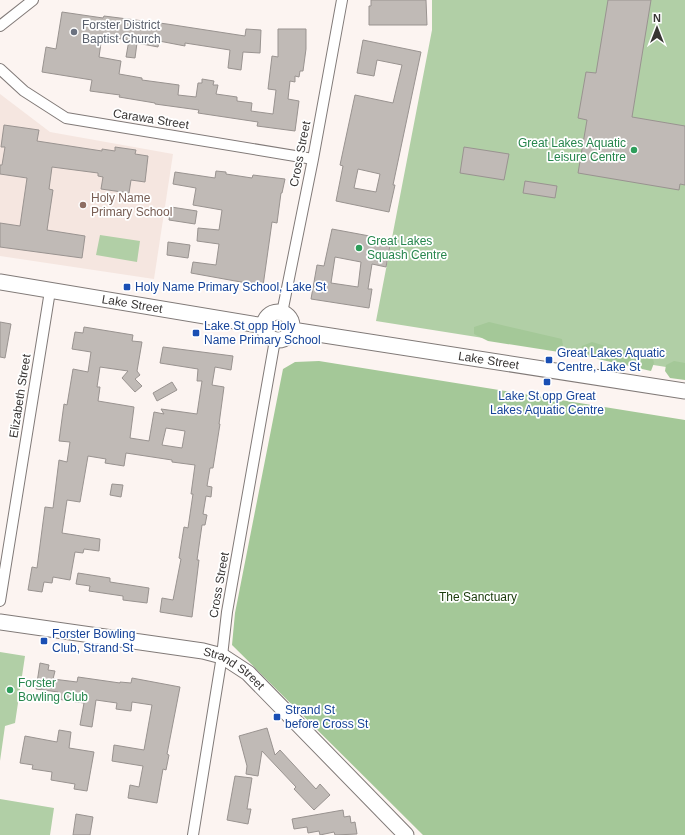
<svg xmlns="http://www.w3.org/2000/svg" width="685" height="835" font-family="Helvetica,sans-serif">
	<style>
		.built { fill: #f5e6e0 }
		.green { fill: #b1cfa6 }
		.forest { fill: #a4c898 }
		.building { fill: #c0bab6; stroke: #999390; fill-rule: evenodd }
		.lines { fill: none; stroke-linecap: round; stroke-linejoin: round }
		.street-casing { stroke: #817a78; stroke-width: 12 }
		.secondary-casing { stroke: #817a78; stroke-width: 17 }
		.street { stroke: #fff; stroke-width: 10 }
		.secondary { stroke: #fff; stroke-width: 15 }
		.worship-dot { fill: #6b7280; stroke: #fff; stroke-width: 1.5 }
		.leisure-dot { fill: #2e9e5b; stroke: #fff; stroke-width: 1.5 }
		.education-dot { fill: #8d6e63; stroke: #fff; stroke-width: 1.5 }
		.transit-dot { fill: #1a4fb4; stroke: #fff; stroke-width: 1.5 }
		.labels { text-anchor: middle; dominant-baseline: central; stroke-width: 3.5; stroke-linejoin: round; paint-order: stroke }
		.worship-label { font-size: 12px; fill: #5b616d; stroke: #fff; text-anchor: start }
		.street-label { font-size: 12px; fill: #373433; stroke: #fff }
		.leisure-label { font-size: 12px; fill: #27864d; stroke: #fff; text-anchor: start }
		.education-label { font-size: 12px; fill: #785e54; stroke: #fff; text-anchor: start }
		.transit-label { font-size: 12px; fill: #164399; stroke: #fff; text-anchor: start }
		.park-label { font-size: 12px; fill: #183a09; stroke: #fff }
	</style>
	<rect width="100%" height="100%" fill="#fcf4f1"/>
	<path class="built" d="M0,94L50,132L173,154L154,279L0,256Z"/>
	<path class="green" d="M432,0H685V370L376,321L432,30Z
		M100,235L140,241L137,262L96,255Z
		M0,652L25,656L15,723L5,726L0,761Z
		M0,799L54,808L50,835H0Z"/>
	<path class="forest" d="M489,322L562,339L563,346L559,352L488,341L474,334V327Z
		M592,342L612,348L647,352L652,355L654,363L651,371L580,355L582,346Z
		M319,361L685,420V835H423L232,645L235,613L283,369L295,362Z
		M674,361L685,363V380L670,378L665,371L666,365Z"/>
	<path class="building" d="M371,0H426L427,25H369V6H371Z
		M608,0H651L632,117L685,126V185L680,184L679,190L578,173L587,120L578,118L586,72L596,73Z
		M62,12L103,18L104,16L167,24L245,36L246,29L261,30L260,53L243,52L241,70L228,68L230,50L185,43V46L159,41L158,47L137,43L135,58L126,57L129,40L102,36L99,57L121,61L119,74L142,78V80L179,85L178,95L196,97L198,83H202V79L214,81L213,85H218L216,94L237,97V101L252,103L251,111L273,114L276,90L268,89L272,56L278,57V29H306V49L303,71H300L299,77L295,76V82L290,81L288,99L299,101L295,131L257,126L258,122L198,113L199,110L155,104V103L119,97L120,95L90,91L92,80L42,72L46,47L56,49Z
		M363,40L421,52L393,185H395L389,212L336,201L343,166L340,165L355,95L393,103L402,65L377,60L374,76L357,73ZM358,169L380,174L376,192L354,188Z
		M4,125L39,130L37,141L102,151V149L115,151V147L136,150L135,154L148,156L145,182L131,180L129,193L101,189L103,177L98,176V173L52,167L49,189L53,190L47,230L85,236L82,258L0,247V223L20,226L27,178L0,174V165H2L5,147H1Z
		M464,147L509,154L504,180L460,173Z
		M216,171L226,172V174L252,178L253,175L285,179L282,193H281L277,223L272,222L263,286L191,273L193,262L216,265L219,244L197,241L198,228L219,230L222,210L193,205L196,188L173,184L175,172L215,178Z
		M525,181L557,186L555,198L523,193Z
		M171,207L197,211L195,224L169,220Z
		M332,229L391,240L386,267L372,264L368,289H372L369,308L311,299L317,265L324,266ZM335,257L361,262L358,287L331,283Z
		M168,242L190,245L188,258L167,255Z
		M0,322L11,324L5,358L0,357Z
		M84,327L133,335L132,341L142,342L137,371L140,375L135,379L142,386L135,392L122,378L128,371L100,367L97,387H100L98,401L134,407L130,438L149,441L154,412L164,414L161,409L197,414L202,381H197L198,369L160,363L163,347L233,356L231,370L215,367L212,385L224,387L219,424H220L213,468H210L207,486L212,487L211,497L206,496L203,514L207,515L205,525H202L197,560H199L192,617L160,612L162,598L173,600L181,559L179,558L184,527L188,528L193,494H191L195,465L172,462V460L126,453L124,466L105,463L106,459L88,456L80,502L67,500L62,533L100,539L99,551L84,549L83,553L75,552L70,580L53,577L52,583L44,582L42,592L28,590L32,567L37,568L45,507L53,508L59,460L67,462L70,442L59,441L64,404L67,405L73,369L88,372L91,352L72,349L75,332L83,333ZM166,428L185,431L182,448L162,445Z
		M172,382L177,390L157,401L153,393Z
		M112,484L123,485L121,497L110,495Z
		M78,573L110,578V582L149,588L147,603L123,600V596L89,591L90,586L76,584Z
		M40,663L49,665L48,670L55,671L53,679L77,682L78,677L120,683V682L131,683L132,678L180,687L167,754L169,755L166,770L163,769L157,803L128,798L130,785L139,787L143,766L112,761L114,745L144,750L152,705L132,702L131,711L116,709L117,703L96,700L92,727L80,725L84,703L57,699L58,692L36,689Z
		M267,728L275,755L280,750L316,789L320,784L330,795L314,810L294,789L296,787L262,751L258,776L246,774L247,766L239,736Z
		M59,730L71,732L69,748L94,752L87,791L74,789L75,784L51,780L52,772L32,769L33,765L20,763L25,736L57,742Z
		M235,776L252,778L247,809H251L248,824L227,820Z
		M343,810L344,817L350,816L351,823L355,822L357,834L335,835L334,832L320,835L319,831L308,833L307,827L294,829L292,819Z
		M76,814L93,817L90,835H73Z"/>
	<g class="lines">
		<g class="street-casing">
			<path id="street" d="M0,26L33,0
				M0,69L24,91L66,118L313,159
				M282,313L313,159L342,0
				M0,601L50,291
				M193,835L222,656L227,612L275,340"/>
		</g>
		<g class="secondary-casing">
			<g id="secondary">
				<path id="s1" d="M0,282L264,326"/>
				<circle cx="278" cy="326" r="14"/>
				<path id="s2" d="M292,330L685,391"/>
				<path id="s3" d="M0,622L203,651L222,656L248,673L406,835"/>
			</g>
		</g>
		<use href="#street" class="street"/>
		<use href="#secondary" class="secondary"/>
	</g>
	<circle class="worship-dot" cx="74" cy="32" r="4"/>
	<g class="leisure-dot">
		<circle cx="634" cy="150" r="4"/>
		<circle cx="359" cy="248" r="4"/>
		<circle cx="10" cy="690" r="4"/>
	</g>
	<circle class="education-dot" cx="83" cy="205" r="4"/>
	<g class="transit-dot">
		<rect x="123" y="283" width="8" height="8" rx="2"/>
		<rect x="192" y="329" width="8" height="8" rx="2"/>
		<rect x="545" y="356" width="8" height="8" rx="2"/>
		<rect x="543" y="378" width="8" height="8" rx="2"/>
		<rect x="40" y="637" width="8" height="8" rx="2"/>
		<rect x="273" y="713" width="8" height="8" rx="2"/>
	</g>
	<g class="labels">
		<g class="worship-label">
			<text x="82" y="25">Forster District<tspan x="82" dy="14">Baptist Church</tspan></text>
		</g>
		<g class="street-label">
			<text transform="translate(151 119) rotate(9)">Carawa Street</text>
			<text transform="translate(300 154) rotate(-79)">Cross Street</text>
			<text stroke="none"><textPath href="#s1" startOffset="134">Lake Street</textPath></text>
			<text stroke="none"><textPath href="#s2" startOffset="199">Lake Street</textPath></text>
			<text transform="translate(20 396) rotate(-81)">Elizabeth Street</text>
			<text transform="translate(219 585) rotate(-80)">Cross Street</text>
			<text stroke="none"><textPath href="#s3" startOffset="241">Strand Street</textPath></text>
		</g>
		<g class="leisure-label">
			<text x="626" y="143" text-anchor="end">Great Lakes Aquatic<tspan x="626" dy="14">Leisure Centre</tspan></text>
			<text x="367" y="241">Great Lakes<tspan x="367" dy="14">Squash Centre</tspan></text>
			<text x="18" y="683">Forster<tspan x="18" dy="14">Bowling Club</tspan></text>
		</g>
		<g class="education-label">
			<text x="91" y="198">Holy Name<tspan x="91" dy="14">Primary School</tspan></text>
		</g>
		<g class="transit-label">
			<text x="135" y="287">Holy Name Primary School, Lake St</text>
			<text x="204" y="326">Lake St opp Holy<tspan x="204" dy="14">Name Primary School</tspan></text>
			<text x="557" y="353">Great Lakes Aquatic<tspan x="557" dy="14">Centre, Lake St</tspan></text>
			<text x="547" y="396" text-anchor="middle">Lake St opp Great<tspan x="547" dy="14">Lakes Aquatic Centre</tspan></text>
			<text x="52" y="634">Forster Bowling<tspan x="52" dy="14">Club, Strand St</tspan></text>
			<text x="285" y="710">Strand St<tspan x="285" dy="14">before Cross St</tspan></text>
		</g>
		<g class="park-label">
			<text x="478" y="597">The Sanctuary</text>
		</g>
	</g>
	<g transform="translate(657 28)" stroke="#ffffff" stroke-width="3" paint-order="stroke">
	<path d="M0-3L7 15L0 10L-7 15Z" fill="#373433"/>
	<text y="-6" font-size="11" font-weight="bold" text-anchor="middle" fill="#373433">N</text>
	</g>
</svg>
